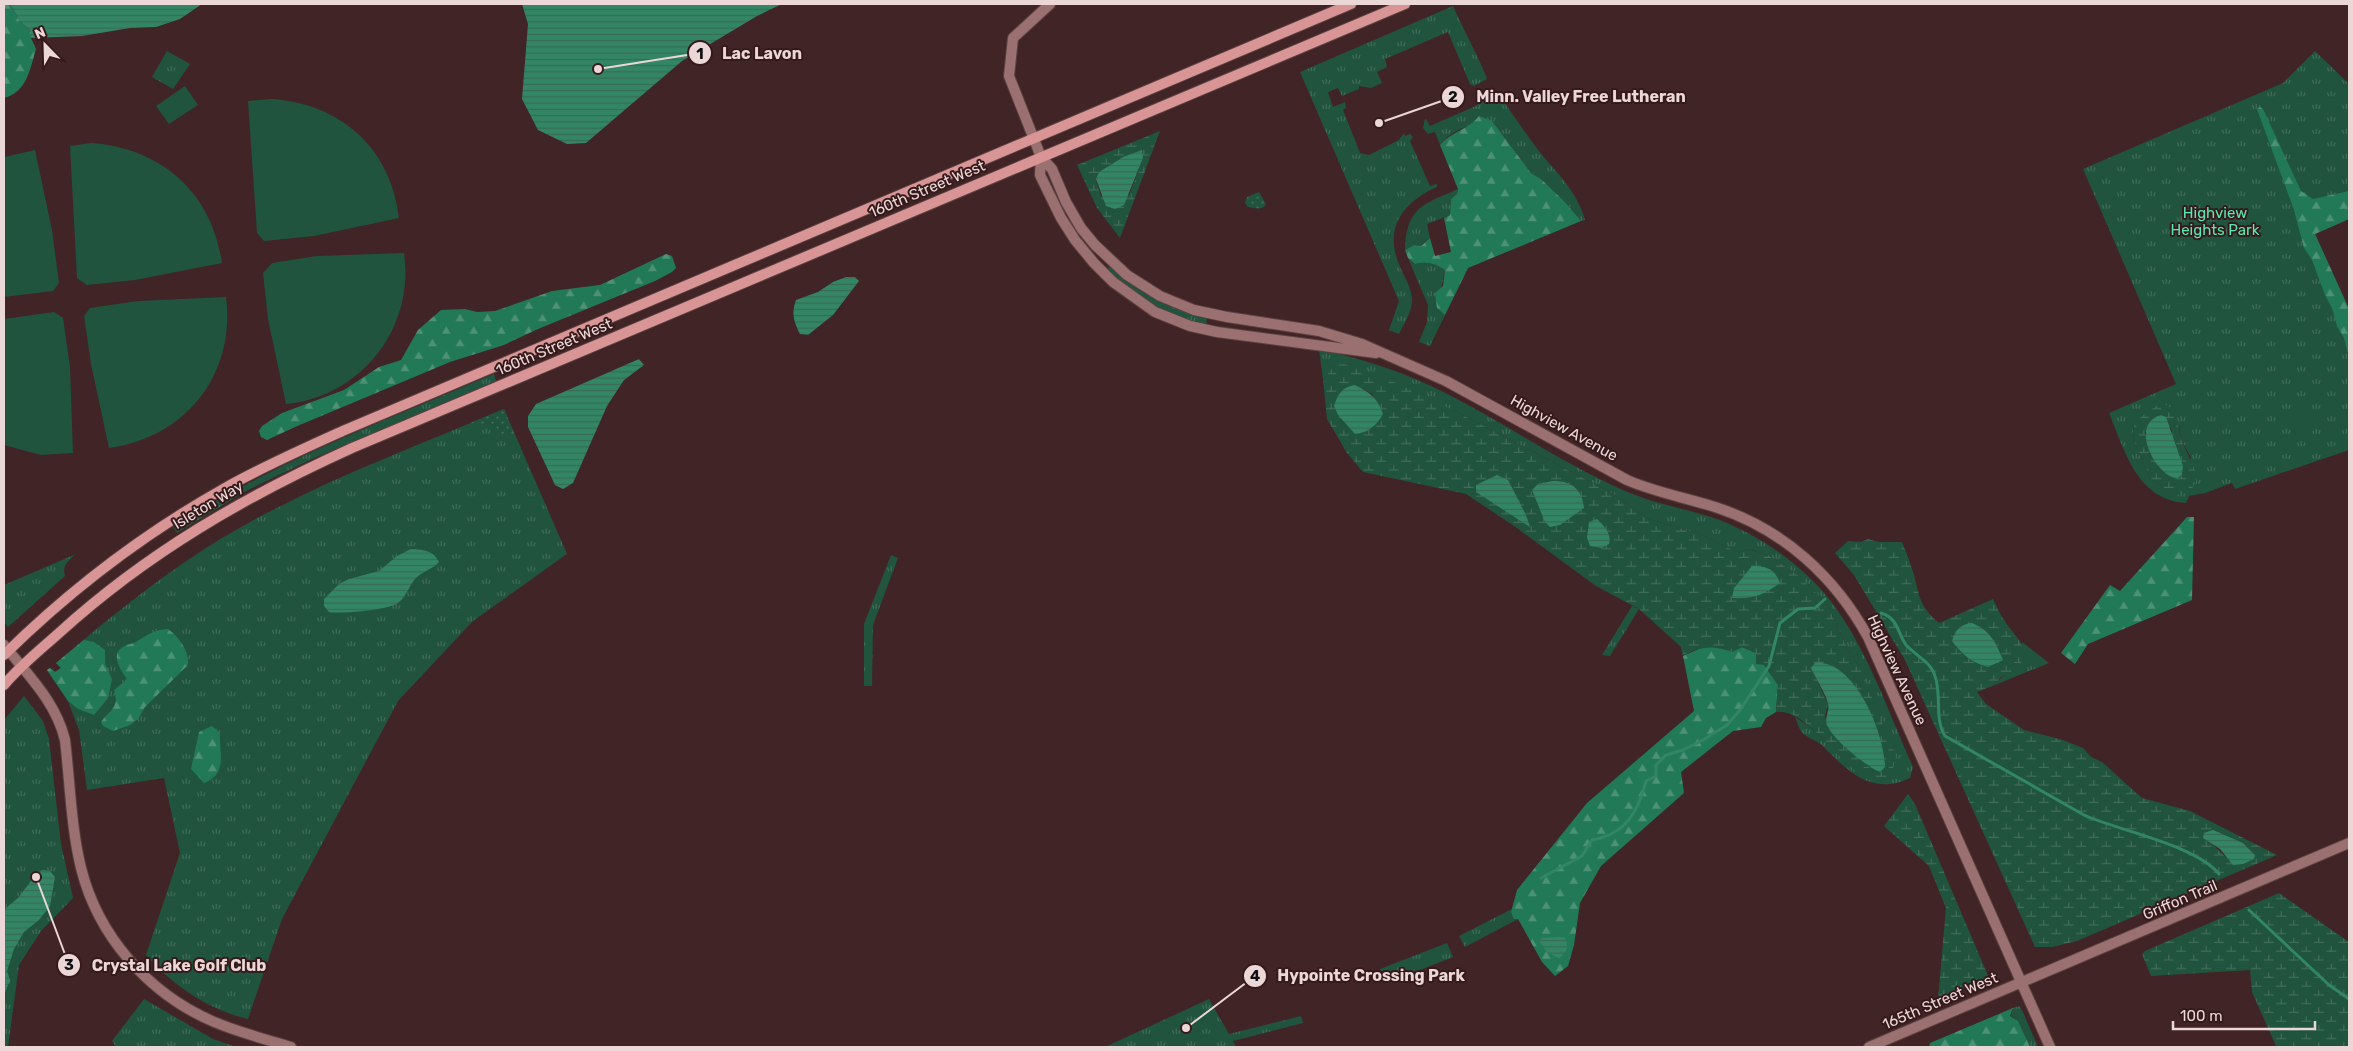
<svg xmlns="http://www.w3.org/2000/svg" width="2353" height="1051" font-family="Rubik,sans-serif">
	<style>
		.grass { fill: url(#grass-tufts); fill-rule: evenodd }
		.forest { fill: url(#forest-firs) }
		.wetland { fill: url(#wetland-marsh); fill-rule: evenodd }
		.garden { fill: url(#garden-dots) }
		.pitch { fill: #20543f }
		.water { fill: url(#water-rules) }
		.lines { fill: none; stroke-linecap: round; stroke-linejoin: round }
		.stream { stroke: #328665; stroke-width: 3 }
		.tertiary-casing { stroke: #5c4141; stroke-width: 12 }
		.secondary-casing { stroke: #5c4141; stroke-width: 12 }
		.tertiary { stroke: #9b7070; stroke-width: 10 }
		.secondary { stroke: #d99596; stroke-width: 10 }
		.labels { text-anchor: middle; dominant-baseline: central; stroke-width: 4; stroke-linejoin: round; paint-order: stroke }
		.street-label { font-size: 15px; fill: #ecd7d7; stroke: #361a1b }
		.park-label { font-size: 15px; fill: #56e9b1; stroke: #361a1b }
		.leader { fill: none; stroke: #ecd7d7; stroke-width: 2 }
		.callout-dot { fill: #ecd7d7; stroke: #361a1b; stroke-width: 2 }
		.mark-label { font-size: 15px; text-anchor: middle; font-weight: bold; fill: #111 }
		.callout-label { font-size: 16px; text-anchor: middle; font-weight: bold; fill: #ecd7d7; stroke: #361a1b; stroke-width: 4; stroke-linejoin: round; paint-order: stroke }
	</style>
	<defs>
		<pattern id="grass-tufts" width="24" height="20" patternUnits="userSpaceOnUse" patternTransform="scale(1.25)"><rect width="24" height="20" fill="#20543f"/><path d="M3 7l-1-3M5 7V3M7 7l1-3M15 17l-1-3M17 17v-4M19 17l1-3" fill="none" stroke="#416c5a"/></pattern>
		<pattern id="forest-firs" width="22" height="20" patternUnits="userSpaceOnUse" patternTransform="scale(1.25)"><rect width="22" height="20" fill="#227958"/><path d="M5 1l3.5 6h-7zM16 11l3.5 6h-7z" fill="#4d9177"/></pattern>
		<pattern id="wetland-marsh" width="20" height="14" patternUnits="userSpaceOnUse" patternTransform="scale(1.25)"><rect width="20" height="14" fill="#20543f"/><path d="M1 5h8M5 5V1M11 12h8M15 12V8" fill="none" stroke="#416c5a"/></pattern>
		<pattern id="garden-dots" width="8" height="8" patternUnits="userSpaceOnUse" patternTransform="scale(1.25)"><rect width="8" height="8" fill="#20543f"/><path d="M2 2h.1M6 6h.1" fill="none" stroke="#416c5a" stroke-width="1.8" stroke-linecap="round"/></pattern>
		<pattern id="water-rules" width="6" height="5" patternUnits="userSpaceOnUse" patternTransform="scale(1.25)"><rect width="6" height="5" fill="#328665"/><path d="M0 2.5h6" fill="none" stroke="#3a6a56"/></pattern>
	</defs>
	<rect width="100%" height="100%" fill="#412425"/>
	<path class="grass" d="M1453,6C1457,16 1487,74 1487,79L1474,86L1470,84L1448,32L1385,59L1387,67L1377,72L1382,83L1371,88L1359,86V89L1342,96L1338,88L1328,92L1333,107L1345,102L1346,108L1343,110L1360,153L1369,155L1399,140L1404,133L1405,136L1410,134L1413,137L1410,141L1430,186L1437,184V187C1407,200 1385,224 1397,259C1401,272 1411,285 1412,298C1413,311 1404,323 1399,334L1389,330L1399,301L1300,72Z
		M167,51L190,64L173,89L152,77Z
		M2315,51L2349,84V219L2315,234L2349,309V450L2235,489L2232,483L2205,493L2189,496L2186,503C2137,500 2125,451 2109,413L2176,384L2083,169L2283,83ZM2134,422L2179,425L2181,439L2191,458L2169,492L2150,478L2133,439Z
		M1493,91L1498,93C1511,112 1524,131 1538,150C1556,172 1577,191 1585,220L1581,221L1565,202L1541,179L1531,173L1492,121C1472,123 1453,129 1440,145L1435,132L1428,134L1423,128L1425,119H1426L1430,126L1478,105L1476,98Z
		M1458,189L1457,194L1451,199L1450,215L1427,224L1430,238L1420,246L1414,245L1405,250C1406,207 1424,204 1458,189Z
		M1408,258L1414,264C1426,261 1435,263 1445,270L1437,308L1445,315L1430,346L1419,342L1427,322L1428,305Z
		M1110,266C1139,292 1170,308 1207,318L1206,325C1167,316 1136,297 1107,270Z
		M1319,349C1358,358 1395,369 1431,386C1497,417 1557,461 1623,490C1652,503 1682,508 1711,517C1749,530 1783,552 1811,579C1860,626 1885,705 1913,767L1910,778C1872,796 1848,772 1823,746C1817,740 1806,738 1801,731C1798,727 1797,721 1795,717L1810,727L1845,761L1859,666L1848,650L1828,605L1798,575L1768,555L1748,549L1739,552L1729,548L1700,534L1649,519L1612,493L1455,411L1334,365L1323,380Z
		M494,374L496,381L312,459L246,491L177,533L173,527C273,462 385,421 494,374Z
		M504,409L567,554L473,621L398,701L282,919L248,1019C209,1010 172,985 146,955L180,853L164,778L87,790L79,730L68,701L47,670L50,668L55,672L61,668L56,663C104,622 153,582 206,548C299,489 403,452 504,409Z
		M76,554C68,561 62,565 65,576L8,627L4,622V585Z
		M891,555L898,558L873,625L872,686H864V624Z
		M1632,606L1639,609L1610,656L1602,655Z
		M2022,642L2049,663L1995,685C2011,663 2024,681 2022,642Z
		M24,696L43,721L49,739L61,844L73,898L41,931L19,965L8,1047H4V720Z
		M1512,909L1511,912L1518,919L1465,947L1459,936Z
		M1447,943L1453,957L1387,983L1380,969Z
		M144,999L213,1039L236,1047H116L112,1041Z
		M1209,999L1229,1034L1301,1016L1303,1023L1233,1041L1236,1047H1105Z
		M2019,1006L2022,1010L2038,1047H2030L2018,1021L2011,1016L2013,1008Z"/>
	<path class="forest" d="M4,4H10L20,21L31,31V38L36,49C30,69 27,92 4,98Z
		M2260,107L2263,109L2301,191L2313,199L2349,191V219L2315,234L2349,309V357L2344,338L2337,326L2332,308L2325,295L2312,260L2304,248L2294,210L2257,109Z
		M1479,116L1492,121L1531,173L1541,179L1565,202L1581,221L1468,268L1445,315L1437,308L1435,293L1443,286L1445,270C1435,263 1426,261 1415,264L1408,258L1405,250L1414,245L1421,246L1430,238L1435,256L1451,252L1444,218L1450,215L1451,199L1457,194L1458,189L1440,145C1451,132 1469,129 1479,116Z
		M666,254L672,256L676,268L672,272L655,281L538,329L504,345L450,362L295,427L267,440L261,437L259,431L262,426L282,413L344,390L379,367L401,360L418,330L441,310L465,309L477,312L495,311L552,291L600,285Z
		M2187,517H2194L2192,600L2088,644L2075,664L2061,653L2110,585L2120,591Z
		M168,629C179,637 190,652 188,665L145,707L138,719L130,725L113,731L103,726L101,722C110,709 120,708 114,690L127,679C120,669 109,653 125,646C128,644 132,644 136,642C147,635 154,630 168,629Z
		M84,640L94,642L105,650V664L112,679L108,698L94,715L78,709L68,701L47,670L50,668L55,672L61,668L56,663Z
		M1714,646L1721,648L1742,647L1756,653L1778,685L1776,712L1766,718L1761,727L1733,731L1681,772L1684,793L1601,866L1580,903L1574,945L1568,966L1555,976L1542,962L1518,919H1514L1511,912L1517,890L1587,803L1694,711L1683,656L1703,647Z
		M212,726L220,733C219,753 228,774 204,783L191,769L199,732Z
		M2013,1008L2010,1016L2018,1021L2030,1047H1929L1930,1043Z"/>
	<path class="wetland" d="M1160,131L1120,238L1097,208L1077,165ZM1123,157L1143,158L1129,195L1101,196L1096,180L1099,172Z
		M1344,364L1392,381L1455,411L1612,493L1649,519L1700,534L1729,548L1739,552L1748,549L1768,555L1798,575L1828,605L1848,650L1859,666L1896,756L1892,773L1887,778C1878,778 1869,777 1860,773C1836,761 1805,707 1776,712L1778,685L1764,665L1756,664V653L1743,647L1732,652C1713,645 1700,646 1683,656L1681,647L1639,609L1596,586L1514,526L1466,494L1363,472L1347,453L1327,419L1323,380L1334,365ZM1355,385L1372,394L1383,414L1371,428C1352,426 1342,425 1334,406ZM1824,663C1862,681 1873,720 1885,758L1870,768L1828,727L1825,717L1828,704L1812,669Z
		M2165,404L2173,409L2177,417L2181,439L2197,475L2196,482L2191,490L2182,495H2173L2150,478L2133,439L2134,422L2156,406ZM2171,428L2173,440L2163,471L2150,453L2145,432Z
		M1868,539L1879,542H1902C1906,552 1910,562 1913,572C1920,596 1918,605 1939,623L1993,599C1997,607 2001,616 2006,623C2018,641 2033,647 2016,671L2001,677L1995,685L1977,692L1986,704L2024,730L2063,740L2083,748L2091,757L2102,762L2142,798L2190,811L2277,855L2077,941L2052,947H2035L1905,660L1854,575L1835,553L1848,541L1861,542ZM2229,838L2243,843L2255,855L2227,858L2212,844Z
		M1908,794L1915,804L1989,978L1938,999L1946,908L1929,866L1884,826Z
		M2279,893L2349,942V1047L2276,1046L2252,992L2250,970L2151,976L2142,954L2145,951Z"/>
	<path class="garden" d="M1259,192L1266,204C1263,211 1254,208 1248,207L1245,203L1247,197Z
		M504,409L514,434L500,439L490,425L470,423Z"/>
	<path class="pitch" d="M185,86L198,105L169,124L156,106Z
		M272,99C342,104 391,149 399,218L314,236L264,241L257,233L248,101Z
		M91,143C161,148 212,192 222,263L135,280L87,285L77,278L70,146Z
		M35,150L52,230L59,283L53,291L4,297V157Z
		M404,253C415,328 361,397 286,404L268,319L263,273L272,263L317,256Z
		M226,297C236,375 185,438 109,448L91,364L84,316L90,308L138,301Z
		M54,312L63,318L70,367L73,453L41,455L4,445V319Z
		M2306,408L2315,430L2296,438L2286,416Z"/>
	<path class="water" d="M10,4H202L180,19L156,27L130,28L82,36L31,38V31L20,21Z
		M522,4H782L757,16L682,61L586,143L567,144L538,130L522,99L528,24Z
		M1142,150L1143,158L1124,205L1115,209L1106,206L1096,179L1099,172L1123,157Z
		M846,277H855L859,281L833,315L808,335L800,334C794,322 791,314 796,300L818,292L833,282Z
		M639,359L644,365L624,380L607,406L573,483L563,489L555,485L528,427V416L536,404Z
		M1355,385C1370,392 1378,399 1383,414C1377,425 1368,433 1355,434L1338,415L1334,406C1338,394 1342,387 1355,385Z
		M2161,415L2166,417L2183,466L2182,474L2177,479C2154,474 2129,424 2161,415Z
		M1497,475L1508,480L1526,515L1530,527L1476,492V485Z
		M1553,481C1572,481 1582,489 1584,508L1560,525L1550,527L1545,522L1532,490L1538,484Z
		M1597,519C1604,526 1612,534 1609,544L1602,548L1590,546L1587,538L1589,522Z
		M411,549C424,550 433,550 439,562C433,569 423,571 416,578C409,585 407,596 398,603C389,610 341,614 329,612L324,606V599L339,584L349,579L379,571L397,556Z
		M1752,566C1767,566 1775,569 1780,583C1763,595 1754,599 1732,598L1734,588Z
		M1972,623C1990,630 1996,643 2003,660L1988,667C1972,663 1962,654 1952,641C1955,630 1961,624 1972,623Z
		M1815,663C1855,659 1885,735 1885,767L1880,772C1867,767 1834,740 1828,727C1823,718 1830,712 1828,704C1827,696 1815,677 1811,668Z
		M2213,830L2243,843L2255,855L2254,859L2243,864L2233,865L2220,849L2203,838L2204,833Z
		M42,870L50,871L55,877L50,906L39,920L24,932L14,949L7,971L10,980L4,995V910L19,897L36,874Z
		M1560,937L1565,938C1569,947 1567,953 1559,958L1548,953L1539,941L1542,938Z"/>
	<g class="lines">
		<path class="stream" d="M1881,613C1898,618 1897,632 1906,645C1915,655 1931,662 1935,676C1942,695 1934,719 1945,736L2084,815C2119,831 2196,845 2219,874
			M1541,878L1582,856L1592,840C1626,834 1638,812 1646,781L1656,776V765L1666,755L1683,750L1703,740L1727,725L1740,710L1769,666L1780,623L1798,609L1815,608L1825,599
			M2249,910L2329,985L2349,999"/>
		<g class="tertiary-casing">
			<path id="tertiary" d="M1050,4L1013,38L1009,76L1041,157L1052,169L1066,202L1081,228L1095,245L1127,275L1160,296L1194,310L1227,317L1319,331L1362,344L1446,381L1627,480C1657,493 1688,498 1718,508C1784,530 1835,577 1868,637L2050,1047
				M1041,157L1040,175L1061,218L1075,240L1094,263L1113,282L1155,312L1190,326L1217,332L1376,353
				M4,645C28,675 56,702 65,740C70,782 71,827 81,868C98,936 148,993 212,1021C237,1032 265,1039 291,1047
				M1869,1047L2349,843"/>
		</g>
		<g class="secondary-casing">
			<path id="secondary" d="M4,655C70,590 145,533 225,488C264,466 305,448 345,430L1351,4
				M4,685C20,666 40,650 59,633C147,553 244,497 352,448L1405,4"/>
		</g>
		<use href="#tertiary" class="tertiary"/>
		<use href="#secondary" class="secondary"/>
	</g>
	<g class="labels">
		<g class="street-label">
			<text transform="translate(927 189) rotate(-23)">160th Street West</text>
			<text transform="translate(554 347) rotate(-23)">160th Street West</text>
			<text transform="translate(1564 428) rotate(29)">Highview Avenue</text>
			<text transform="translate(208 505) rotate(-31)">Isleton Way</text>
			<text transform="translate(1897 670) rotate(65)">Highview Avenue</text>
			<text transform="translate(2180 900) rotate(-23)">Griffon Trail</text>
			<text transform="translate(1940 1001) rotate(-23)">165th Street West</text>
		</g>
		<g class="park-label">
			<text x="2215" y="213">Highview<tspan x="2215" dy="17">Heights Park</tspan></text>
		</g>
	</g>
	<path class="leader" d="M598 69L700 53M1379 123L1453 97M36 877L69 965M1186 1028L1255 976"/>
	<g class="callout-dot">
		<circle cx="598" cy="69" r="5"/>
		<circle cx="1379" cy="123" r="5"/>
		<circle cx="36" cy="877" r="5"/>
		<circle cx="1186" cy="1028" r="5"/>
		<circle cx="700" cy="53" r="12"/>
		<circle cx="1453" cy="97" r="12"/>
		<circle cx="69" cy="965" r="12"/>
		<circle cx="1255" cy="976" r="12"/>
	</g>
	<g class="mark-label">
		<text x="700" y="59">1</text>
		<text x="1453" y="102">2</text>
		<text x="69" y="970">3</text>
		<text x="1255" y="981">4</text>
	</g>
	<g class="callout-label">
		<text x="762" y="59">Lac Lavon</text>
		<text x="1581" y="102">Minn. Valley Free Lutheran</text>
		<text x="179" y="971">Crystal Lake Golf Club</text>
		<text x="1371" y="981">Hypointe Crossing Park</text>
	</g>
	<rect width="2353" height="1051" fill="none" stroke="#ecd7d7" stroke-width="10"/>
	<g transform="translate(45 45) rotate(337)" stroke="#361a1b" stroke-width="4" paint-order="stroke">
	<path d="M0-4L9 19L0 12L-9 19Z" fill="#ecd7d7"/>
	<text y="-8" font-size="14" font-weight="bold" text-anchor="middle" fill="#ecd7d7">N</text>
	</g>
	<path d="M2173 1021v8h142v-8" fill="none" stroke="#ecd7d7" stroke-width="2.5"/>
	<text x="2180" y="1021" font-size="15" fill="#ecd7d7" stroke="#361a1b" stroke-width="4" paint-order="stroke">100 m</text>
</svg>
